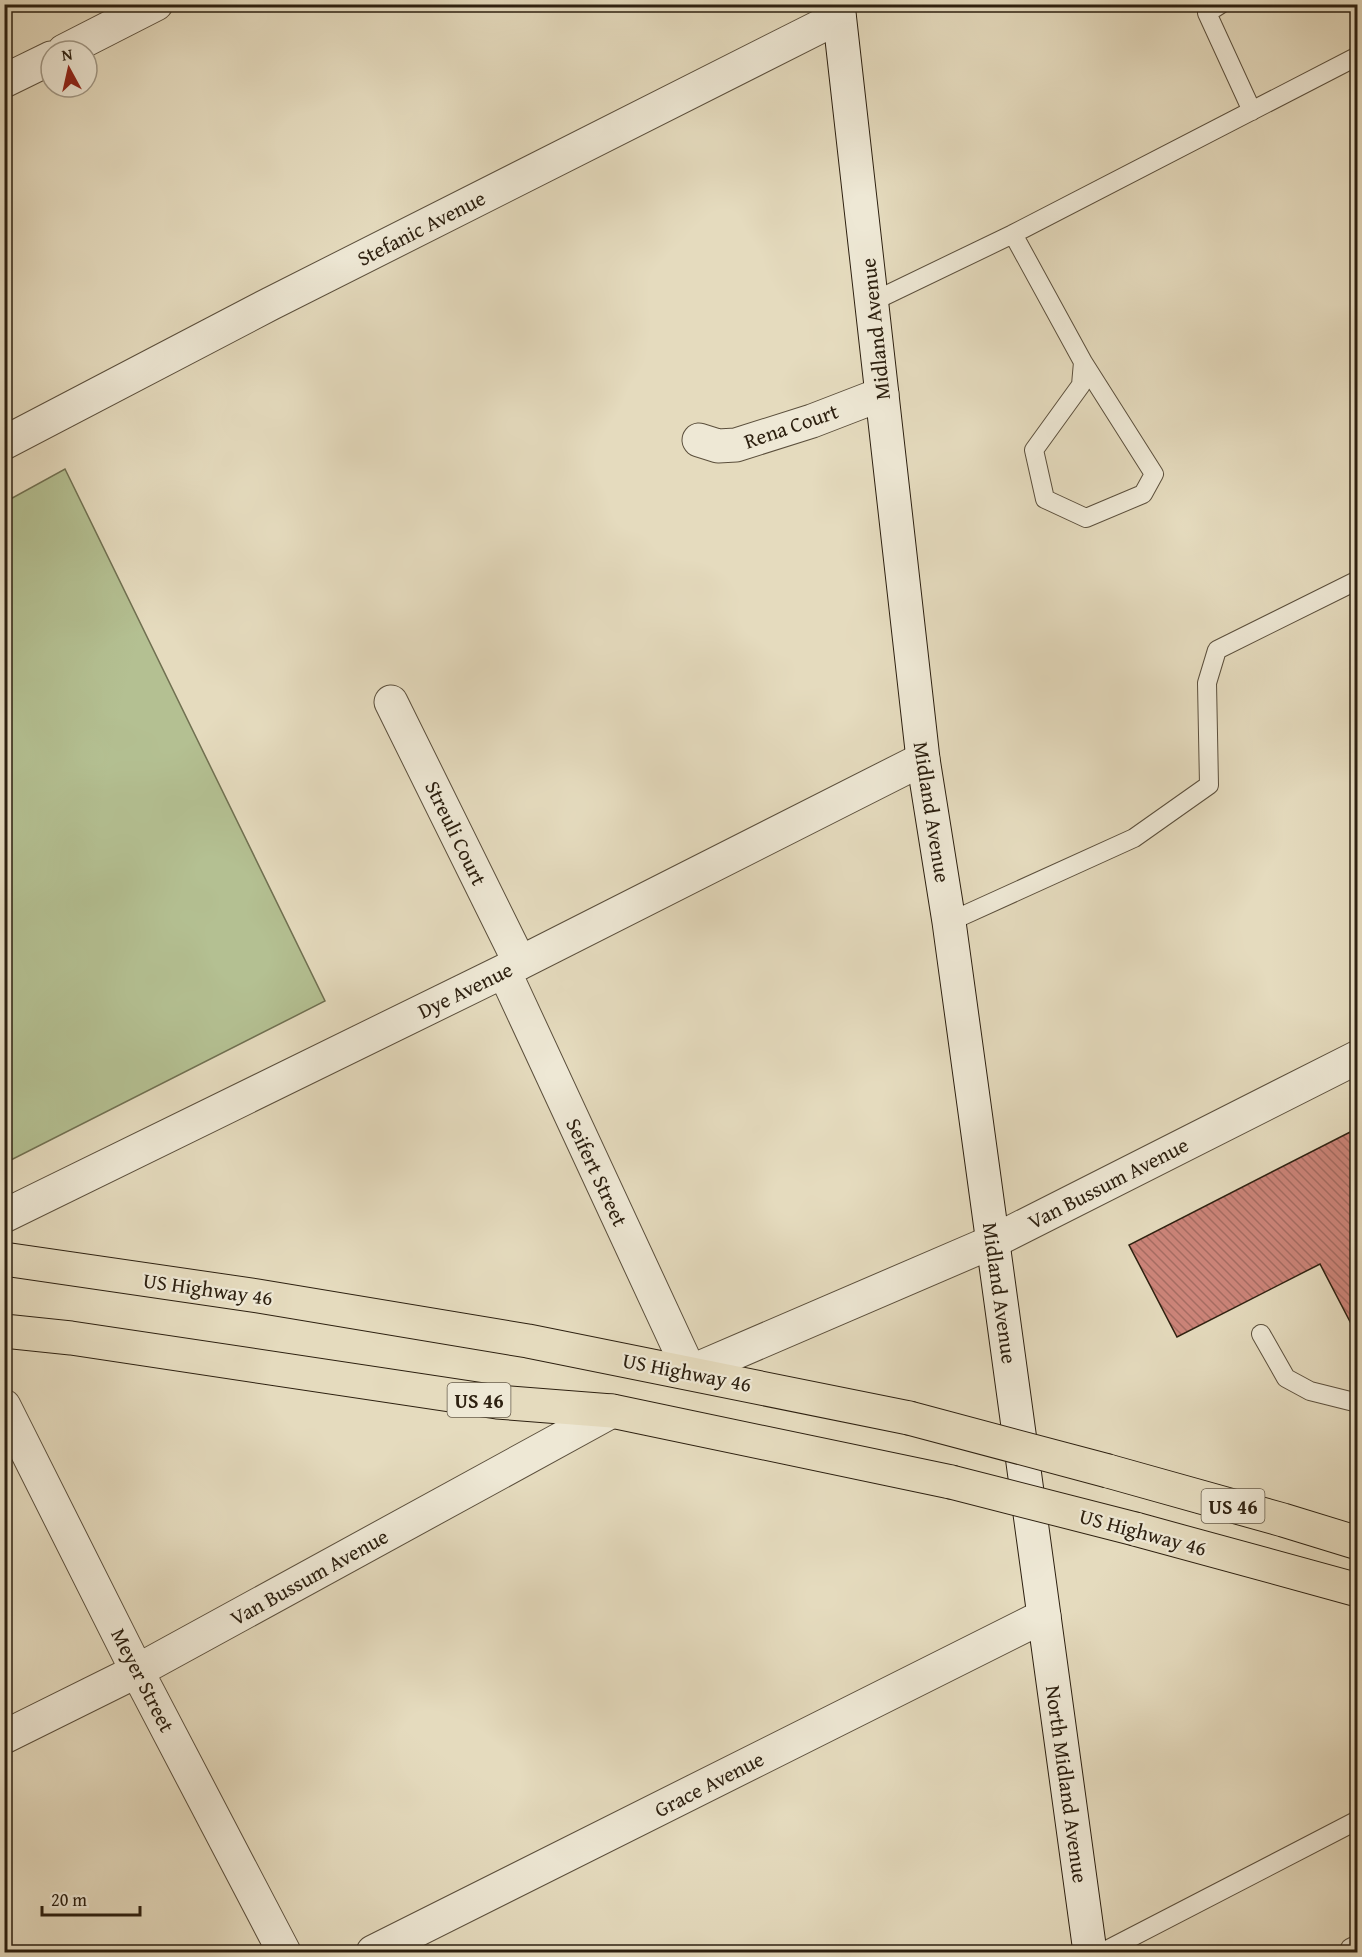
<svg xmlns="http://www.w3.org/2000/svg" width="1362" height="1957" font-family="'Gentium Book Plus',serif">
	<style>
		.park { fill: #b4c092; stroke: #707051; stroke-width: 1.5 }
		.building { fill: url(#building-back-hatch); stroke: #2d2010; stroke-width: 1.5 }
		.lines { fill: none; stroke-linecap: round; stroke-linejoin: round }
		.lane-casing { stroke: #5b4f3c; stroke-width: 20 }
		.street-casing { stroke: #5b4f3c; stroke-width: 35 }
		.secondary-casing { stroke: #2d2010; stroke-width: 35 }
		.highway-casing { stroke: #2d2010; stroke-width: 35 }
		.lane { stroke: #eee8d5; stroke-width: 18 }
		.street { stroke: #eee8d5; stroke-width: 33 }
		.secondary { stroke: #eee8d5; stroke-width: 33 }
		.highway { stroke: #e5dbbe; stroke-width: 33 }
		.highway-bridge-casing { stroke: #2d2010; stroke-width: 35; stroke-linecap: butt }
		.highway-bridge { stroke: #e5dbbe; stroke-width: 33 }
		.labels { text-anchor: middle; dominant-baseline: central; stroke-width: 4.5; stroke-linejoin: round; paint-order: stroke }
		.shield { fill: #eee8d5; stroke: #675c4b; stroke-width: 1.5 }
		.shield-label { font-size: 20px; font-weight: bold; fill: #2d2010 }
		.street-label { font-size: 21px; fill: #2d2010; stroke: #eee8d5 }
	</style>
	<defs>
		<pattern id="building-back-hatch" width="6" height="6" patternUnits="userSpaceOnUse" patternTransform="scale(1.5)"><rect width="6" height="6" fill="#cc8479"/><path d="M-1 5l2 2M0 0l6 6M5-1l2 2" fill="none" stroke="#a66c62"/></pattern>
	</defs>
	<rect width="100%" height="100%" fill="#e5dbbe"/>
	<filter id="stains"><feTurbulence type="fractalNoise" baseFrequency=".00333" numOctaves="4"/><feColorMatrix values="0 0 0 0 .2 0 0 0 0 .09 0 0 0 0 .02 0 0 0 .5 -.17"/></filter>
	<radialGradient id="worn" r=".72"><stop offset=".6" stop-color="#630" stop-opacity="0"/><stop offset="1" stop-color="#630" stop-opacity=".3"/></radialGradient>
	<path class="park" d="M65,469L325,1001L5,1163V502Z"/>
	<path class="building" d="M1358,1128V1337L1320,1264L1177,1337L1129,1245Z"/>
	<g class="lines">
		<g class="lane-casing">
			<path id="lane" d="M1221,4L1207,13L1252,111
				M1013,234L1083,362L1081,385L1034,450L1045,499L1086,518L1143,494L1154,474L1083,362
				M872,302L1013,234L1358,56
				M949,922L1134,838L1209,785L1207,683L1217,650L1358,580
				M1261,1334L1286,1378L1310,1391L1358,1403
				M1103,1952L1358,1820
				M1352,1952L1350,1948L1358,1944"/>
		</g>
		<g class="street-casing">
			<path id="street" d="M64,51L156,4
				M4,81L51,58
				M699,440L718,446L736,445L812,421L882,394
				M4,443L270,304L839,17
				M391,702L520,963
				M504,971L690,1372L992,1242L1358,1057
				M4,1216L504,971L923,759
				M4,1406L137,1671L284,1952
				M4,1737L137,1671L612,1411
				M373,1952L1044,1616"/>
		</g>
		<g class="secondary-casing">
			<path id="secondary" d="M838,4L923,759L949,922L1090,1952"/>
		</g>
		<g class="highway-casing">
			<path id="highway" d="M4,1259L258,1296L528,1341L909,1418
				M4,1331L71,1338L497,1402L612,1411L951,1482
				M1108,1471L1283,1520L1358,1543
				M1135,1529L1358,1590"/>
		</g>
		<use href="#lane" class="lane"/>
		<use href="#street" class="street"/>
		<use href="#secondary" class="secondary"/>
		<use href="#highway" class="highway"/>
		<g class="highway-bridge-casing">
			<path id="highway-bridge" d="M909,1418L1108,1471
				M951,1482L1135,1529"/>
		</g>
		<use href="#highway-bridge" class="highway-bridge"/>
	</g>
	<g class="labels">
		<g class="shield">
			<rect x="447.5" y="1383" width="63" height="34" rx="4.5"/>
			<rect x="1201.5" y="1489" width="63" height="34" rx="4.5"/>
		</g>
		<g class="shield-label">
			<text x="479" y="1400">US 46</text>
			<text x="1233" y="1506">US 46</text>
		</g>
		<g class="street-label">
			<text transform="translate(421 228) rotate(-27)">Stefanic Avenue</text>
			<text transform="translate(875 329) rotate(-96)">Midland Avenue</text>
			<text transform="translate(791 426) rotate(-19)">Rena Court</text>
			<text transform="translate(932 812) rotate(81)">Midland Avenue</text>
			<text transform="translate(456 833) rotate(64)">Streuli Court</text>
			<text transform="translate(465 990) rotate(-26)">Dye Avenue</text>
			<text transform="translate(597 1172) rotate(65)">Seifert Street</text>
			<text transform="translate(1108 1183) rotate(-27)">Van Bussum Avenue</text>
			<text transform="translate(208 1289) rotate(8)">US Highway 46</text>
			<text transform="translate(1000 1293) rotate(82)">Midland Avenue</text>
			<text transform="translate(687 1372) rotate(11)">US Highway 46</text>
			<text transform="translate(1143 1532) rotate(15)">US Highway 46</text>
			<text transform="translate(309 1577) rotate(-29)">Van Bussum Avenue</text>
			<text transform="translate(143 1680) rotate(63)">Meyer Street</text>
			<text transform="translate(709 1784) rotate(-27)">Grace Avenue</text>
			<text transform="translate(1067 1784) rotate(82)">North Midland Avenue</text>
		</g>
	</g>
	<rect width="1362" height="1957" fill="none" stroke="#e5dbbe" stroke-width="24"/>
	<rect x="6" y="6" width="1350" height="1945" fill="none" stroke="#2d2010" stroke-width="3"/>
	<rect x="12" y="12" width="1338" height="1933" fill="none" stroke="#2d2010" stroke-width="1.5"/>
	<g transform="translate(69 69) rotate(352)"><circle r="28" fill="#eee8d5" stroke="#a19886" stroke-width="1.5"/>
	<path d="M0-4.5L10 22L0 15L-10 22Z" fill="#8f2418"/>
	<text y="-9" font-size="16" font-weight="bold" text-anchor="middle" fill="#2d2010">N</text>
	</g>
	<path d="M42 1906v9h98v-9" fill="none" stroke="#2d2010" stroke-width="3"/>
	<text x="51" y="1906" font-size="18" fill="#2d2010" stroke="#eee8d5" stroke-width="4.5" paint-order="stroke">20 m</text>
	<rect width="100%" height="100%" filter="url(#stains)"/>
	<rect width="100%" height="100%" fill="url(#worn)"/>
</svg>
